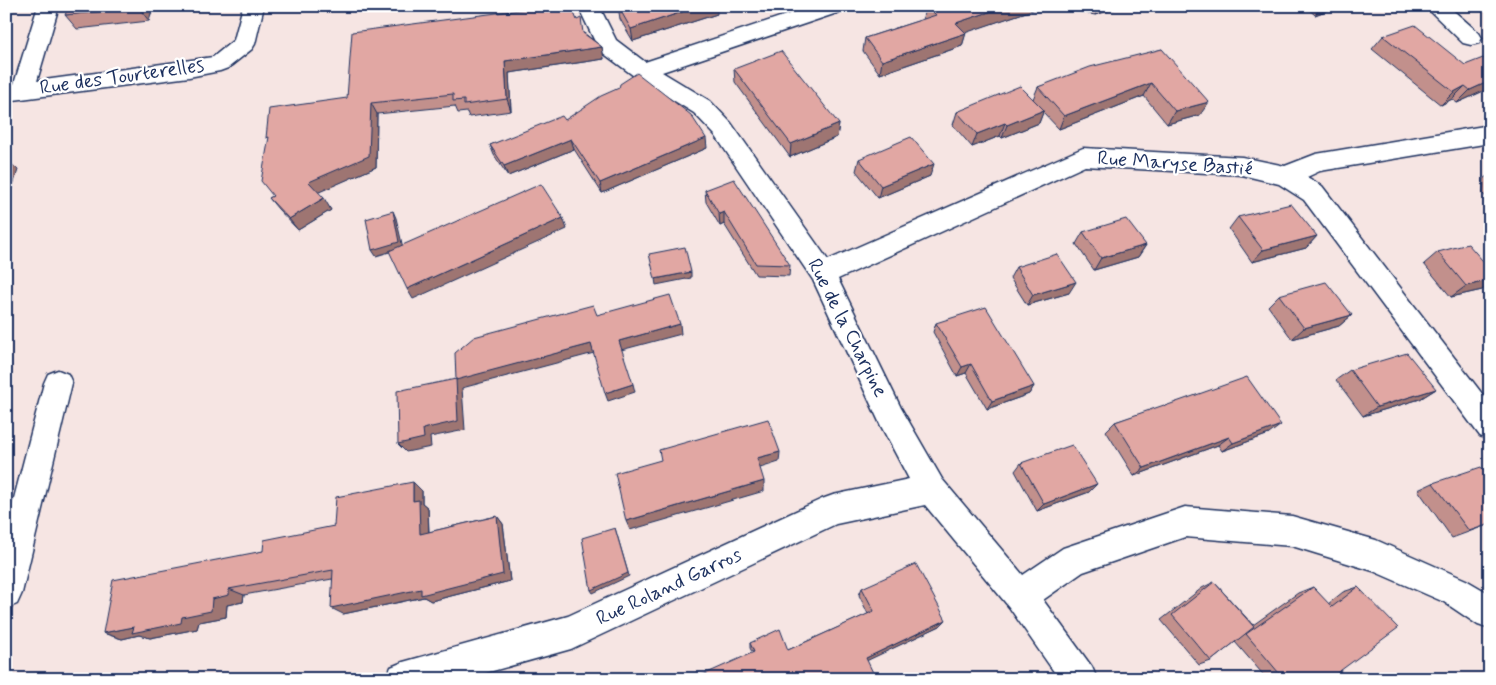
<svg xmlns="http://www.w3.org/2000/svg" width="1496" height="685" font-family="Mynerve,sans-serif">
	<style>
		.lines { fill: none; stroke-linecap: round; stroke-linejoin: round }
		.minor-casing { stroke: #1b2f5e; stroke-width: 3 }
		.minor { fill: #fff; fill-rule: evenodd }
		.wall { fill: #c2908c; stroke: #1b2f5e }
		.shaded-wall { fill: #9e7572; stroke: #1b2f5e }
		.building { fill: #e1a7a3; stroke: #1b2f5e }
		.labels { text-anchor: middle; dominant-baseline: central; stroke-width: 4.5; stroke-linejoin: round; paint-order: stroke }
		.street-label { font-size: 20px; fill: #1b2f5e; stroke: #fff }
	</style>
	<rect width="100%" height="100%" fill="#f6e5e3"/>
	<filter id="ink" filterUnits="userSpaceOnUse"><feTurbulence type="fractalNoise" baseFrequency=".02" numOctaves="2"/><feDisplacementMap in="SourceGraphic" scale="10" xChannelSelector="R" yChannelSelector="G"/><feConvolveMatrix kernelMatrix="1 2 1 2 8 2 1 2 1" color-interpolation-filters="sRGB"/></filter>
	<g filter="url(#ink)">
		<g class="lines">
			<g class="minor-casing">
				<path id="minor" d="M38,6H59L37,81L213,57L234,40L243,6H264L255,44L252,49L228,68L220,71L189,77L6,101V85L14,84Z
					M578,6H599L616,40L645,62L813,6H846L843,11L662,72L710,101L731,123L828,260L1083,148L1242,157L1285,166L1316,154L1490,125V143L1320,171L1307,177L1322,186L1490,404V440L1480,436L1304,200L1279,184L1242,175L1085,166L838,279L901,408L942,479L1023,575L1063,548L1185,507L1292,516L1376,540L1466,580L1490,594V629L1478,625L1444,602L1373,571L1292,546L1185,537L1083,572L1043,600L1092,667L1097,679H1059L1009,607L925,505L836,524L571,649L464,679H386L391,667L403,662L568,616L822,499L833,495L909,479L881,426L813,280L715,135L694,113L634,76L599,50Z
					M1425,6H1448L1479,33L1482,38L1479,43L1471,45L1463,43Z
					M58,370L68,374L72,383L22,593L17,604L6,609V529L44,383L48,374Z"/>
			</g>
			<use href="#minor" class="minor"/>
		</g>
		<path class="wall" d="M153,6L149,21L77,29L65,15Z
			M618,6L717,14L633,41L620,19Z
			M926,6H1039L1038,8L966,32L962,46L880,74L863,51L865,38L924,19L923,17Z
			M1072,6H1117V8L1095,15L1076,11Z
			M1305,6H1338L1315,15Z
			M584,33L602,47L604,59L509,73L511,111L469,117L467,112L458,113L455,106L377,114L376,167L318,192L331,210L298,230L278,209L269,198L273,196L347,98Z
			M1383,36L1465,65L1490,63V88L1457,103L1452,99L1441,105L1372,49Z
			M1162,49L1200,115L1167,124L1144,96L1059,129L1043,112L1039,123L1002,138L1000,136L972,147L953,125L957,112L1033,99L1038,87Z
			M734,69L839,124L837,137L790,157L735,82Z
			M565,120L707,148L602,193L574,149L508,176L494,155L490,145Z
			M859,159L930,176L878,198L856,171Z
			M1490,174V202L1483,194L1484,179Z
			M705,190L790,265L789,276L756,275L724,224L720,226L706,202Z
			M1238,217L1317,236L1306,248L1252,262L1229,229Z
			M1083,232L1146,245L1138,257L1094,270L1076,244Z
			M1438,252L1490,269V284L1482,290L1451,297L1424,264Z
			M1016,267L1069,293L1027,305L1010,278Z
			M1279,295L1352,315L1339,326L1292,339L1268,306Z
			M936,323L1034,386L1029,394L987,409L966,373L957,376L933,332Z
			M1350,370L1436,389L1420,399L1363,416L1336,380Z
			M1165,406L1269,434L1222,451L1218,445L1134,476L1106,431L1115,422Z
			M1021,463L1097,484L1089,492L1037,511L1015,471Z
			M1490,478V524L1452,538L1418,490L1433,483Z
			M422,491V503L428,508L429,532L497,516L503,524L510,581L431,601L424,597L343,614L332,579L244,595L243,602L227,605L226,617L199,622L197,629L150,638L139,635L122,639L103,633L263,551L334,526Z
			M1214,582L1253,625L1298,593L1313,587L1328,604L1343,592L1358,587L1329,679H1267L1235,642L1211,661L1199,665L1161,620L1202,588Z
			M862,588L946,620L940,626L867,660L752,652L750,648V643L788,650L868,614L859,595Z"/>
		<path class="shaded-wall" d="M6,6H11L6,19Z
			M139,6H153L149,21L139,8Z
			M700,6H717V14L633,41L631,29Z
			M1007,6H1039L1038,8L953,37L956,23Z
			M1098,6H1117V8L1095,15Z
			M1321,6H1338L1315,15Z
			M966,33L962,46L880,74L882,61Z
			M602,47L604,59L509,73L511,111L507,99L505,61Z
			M1490,81V88L1457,103L1470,90Z
			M1151,83L1144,96L1059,129L1064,116Z
			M1465,86L1452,99L1441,105L1454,92Z
			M1209,102L1200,115L1167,124L1175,111Z
			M371,103L377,114L376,167L317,193L309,182Z
			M1044,110L1039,123L1002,138L1007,125Z
			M1005,123L1000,136L972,147L977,134Z
			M839,124L837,137L790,157L791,144Z
			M706,138L707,148L602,193L600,183Z
			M571,139L574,149L508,176L504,166Z
			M6,159L18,170L6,207Z
			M934,164L930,176L878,198L881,186Z
			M324,198L331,210L298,230L289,219Z
			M393,211L396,218L403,248L376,256L372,250Z
			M724,212V224L720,226L719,214Z
			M563,218L567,229L413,299L407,289Z
			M1317,236L1306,248L1252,262L1263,250Z
			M1146,245L1138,257L1094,270L1101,258Z
			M691,272V278L656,285L655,279Z
			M1490,280V284L1482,290L1451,297L1466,286Z
			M1076,282L1069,293L1027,305L1033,295Z
			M1352,315L1339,326L1292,339L1304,328Z
			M680,324L681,334L621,350L619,341Z
			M591,344L594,353L462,388L465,430L430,437L431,447L406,452L398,444L423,429L456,379Z
			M971,364L966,373L957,376L962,367Z
			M633,384L635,392L608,401L605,393Z
			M1034,386L1029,394L987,409L992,401Z
			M1436,389L1420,399L1363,416L1377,407Z
			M1281,425L1269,434L1222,451L1233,443Z
			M1229,437L1218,445L1134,476L1144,468Z
			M780,452L779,462L757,469V458Z
			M764,481V491L630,530L626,521Z
			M413,482L422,491V503L428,508L429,541L420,534L413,501Z
			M1097,484L1089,492L1037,511L1044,504Z
			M497,516L503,524L510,581L431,601L424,597L343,614L331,608Z
			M615,528L629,576L593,593L591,590Z
			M229,589L244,595L243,602L227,605L226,617L199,622L197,629L150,638L139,635L122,639L103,633L182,617Z
			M946,620L940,626L862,663L866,658Z"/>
		<path class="building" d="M69,6H139V8L65,15Z
			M526,6H571L577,20L581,18L583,33L602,47L505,61L507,99L464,105V100L453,101V94L371,103L369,156L309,182L324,198L289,219L269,198L273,196L261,181L269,137L266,138L269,109L347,98L352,32L527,9Z
			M618,6H700L631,29Z
			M928,6H1007L956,23L966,33L882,61L865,38L936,15Z
			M1415,25L1465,65L1483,58L1490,63V81L1470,90L1465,86L1454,92L1383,36Z
			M1162,49L1209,102L1175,111L1151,83L1064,116L1038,87L1090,67Z
			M781,51L839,124L791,144L734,69Z
			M637,73L691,115L706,138L600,183L571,139L504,166L490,145L562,116L565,120L601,96L619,88L620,84Z
			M1020,86L1044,110L1007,125L1005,123L977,134L957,112Z
			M911,137L934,164L881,186L859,159Z
			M734,179L790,265L756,264L724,212L719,214L705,190Z
			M541,184L563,218L407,289L389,251Z
			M1291,204L1317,236L1263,250L1238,217Z
			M393,211L399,242L372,250L366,219Z
			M1126,219L1146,245L1101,258L1083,232Z
			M1468,244L1490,269V280L1466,286L1438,252Z
			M685,247L691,272L655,279L649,254Z
			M1057,254L1076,282L1033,295L1016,267Z
			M1326,282L1352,315L1304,328L1279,295Z
			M670,295L680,324L619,341L633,384L605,393L591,344L456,380L455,353L474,337L593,305L597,315Z
			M986,307L1034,386L992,401L971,364L962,367L936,323Z
			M1407,353L1436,389L1377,407L1350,370Z
			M1247,377L1281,425L1233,443L1229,437L1144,468L1115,422L1164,405L1165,406Z
			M456,379L458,421L423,429L424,438L398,444L397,391Z
			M768,419L780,452L757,458L764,481L626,521L615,473L661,460L659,450Z
			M1072,445L1097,484L1044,504L1021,463Z
			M1481,467L1490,478V524L1469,531L1433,483Z
			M413,482V501L419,500L420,534L497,516L503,574L421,595V589L331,608L333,570L229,589V595L212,599L211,611L182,617L181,623L132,633L134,627L103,633L113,580L263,551L264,540L334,526L336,497Z
			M615,528L628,573L591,590L582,538Z
			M916,564L946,620L866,658L876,679H694L754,652L750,643L780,629L788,650L874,611L862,588Z
			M1214,582L1254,627L1211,661L1172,615Z
			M1313,587L1332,607L1358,587L1398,628L1329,679H1284L1246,634Z"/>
	</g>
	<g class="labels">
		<g class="street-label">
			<text transform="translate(122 77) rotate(-8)">Rue des Tourterelles</text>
			<text transform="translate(1175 164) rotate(4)">Rue Maryse Bastié</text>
			<text transform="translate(847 328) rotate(63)">Rue de la Charpine</text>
			<text transform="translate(669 587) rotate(-25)">Rue Roland Garros</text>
		</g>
	</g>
	<rect width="1496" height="685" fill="none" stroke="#fff" stroke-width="25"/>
	<rect x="12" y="12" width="1471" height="660" fill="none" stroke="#1b2f5e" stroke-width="2" filter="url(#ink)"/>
</svg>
